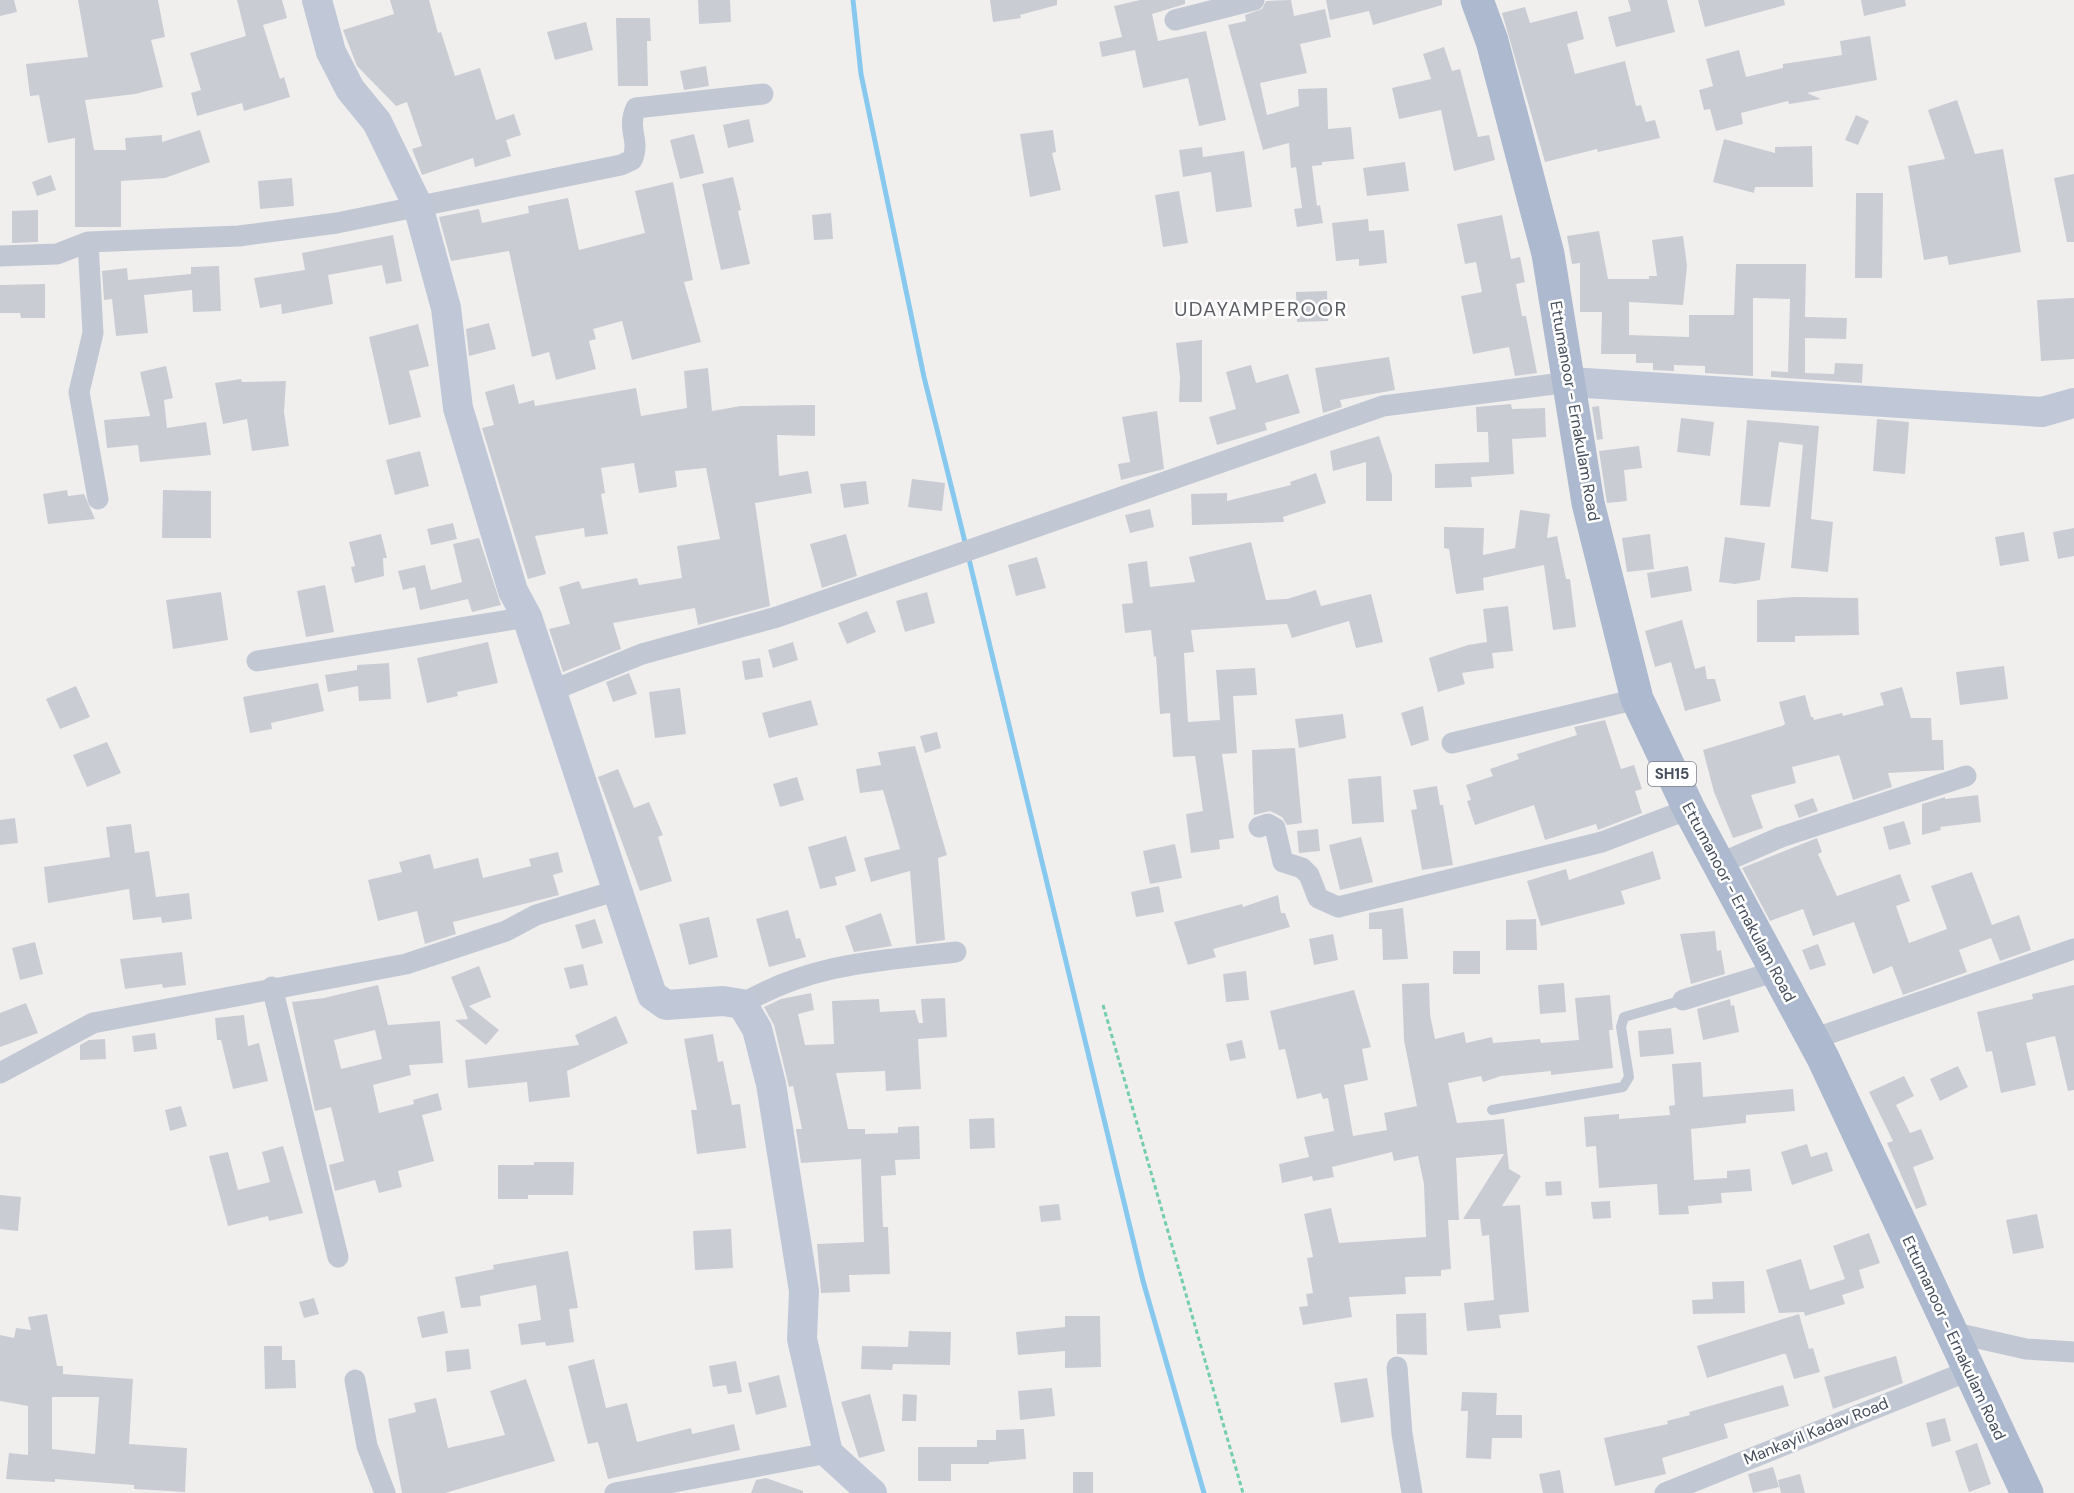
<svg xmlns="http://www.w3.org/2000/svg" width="2074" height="1493" font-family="'DM Sans',sans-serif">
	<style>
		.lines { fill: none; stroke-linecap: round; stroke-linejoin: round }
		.stream { stroke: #87c9ee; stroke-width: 5 }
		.building { fill: #caccd4; fill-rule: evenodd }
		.path { stroke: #73ceaf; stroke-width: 3; stroke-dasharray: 4.5 3; stroke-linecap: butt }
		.lane { stroke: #c1c8d4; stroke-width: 10 }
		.street { stroke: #c1c8d4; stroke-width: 21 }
		.secondary { stroke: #c0c8d8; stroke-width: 30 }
		.primary { stroke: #adb9ce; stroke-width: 33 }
		.labels { text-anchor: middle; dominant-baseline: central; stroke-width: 5; stroke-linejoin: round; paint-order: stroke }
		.shield { fill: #fff; stroke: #7e838d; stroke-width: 1.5 }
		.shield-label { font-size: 15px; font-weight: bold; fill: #464e5c }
		.street-label { font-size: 16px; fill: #464e5c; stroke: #fff }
		.quarter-label { font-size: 20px; letter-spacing: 1.5px; fill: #5b5d63; stroke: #fff }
	</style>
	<rect width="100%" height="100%" fill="#f1efee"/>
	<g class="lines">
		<path class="stream" d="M853,0L861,74L924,377L966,546
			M968,555L1143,1281L1204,1493"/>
	</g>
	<path class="building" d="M0,0H14L17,12L0,16Z
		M78,0H158L165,37L151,40L163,87L135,94L85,100L94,150H126L125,138L162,135V142L200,130L210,162L165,178L121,181V227H75V138L48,143L39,95L30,96L26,64L88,57Z
		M237,0H282L287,18L263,25L280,79L284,77L290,97L244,111L242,103L197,116L191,93L201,90L190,53L246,36Z
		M390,0H429L438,33L441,32L455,76L480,68L496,120L514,114L521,135L506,140L511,156L475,167L473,158L422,175L412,149L422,146L407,102L396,106L357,66L343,30L394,14Z
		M698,0H730L731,22L699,24Z
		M990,0H1057V5L1020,15L1021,18L993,22Z
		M1140,0H1185V4L1152,14L1158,41L1206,31L1226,120L1199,126L1188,78L1143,88L1135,50L1102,57L1099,42L1122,37L1114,6Z
		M1291,0L1294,16L1325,9L1331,37L1300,44L1307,73L1260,83L1267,115L1299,106L1298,89L1327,88L1328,129L1351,127L1354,159L1322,162V165L1312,166L1317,206L1320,205L1323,223L1297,227L1294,209L1302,208L1296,167L1291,168L1289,143L1263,150L1228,25L1246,21L1245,15L1262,9L1266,1Z
		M1326,0H1442V5L1373,25L1369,11L1330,20Z
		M1628,0H1667L1675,32L1616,47L1608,17L1631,11Z
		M1698,0H1784L1785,5L1705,27Z
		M1861,0H1905L1906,6L1864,16Z
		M1525,7L1530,23L1577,11L1584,39L1567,44L1575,74L1625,61L1636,106L1641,105L1646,122L1655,120L1660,138L1598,152L1597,149L1545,162L1502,13Z
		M616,18H650L651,41H647L648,86H618Z
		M586,22L593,50L555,60L547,32Z
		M1870,36L1877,80L1807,93L1821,99L1789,104L1788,101L1741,113L1743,124L1716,131L1710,109L1704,110L1699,90L1713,86L1706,59L1739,50L1746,77L1783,68V64L1842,55L1840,41Z
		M1444,47L1452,71L1460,69L1478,137L1489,135L1495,160L1454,171L1441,110L1399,119L1392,88L1431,79L1423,54Z
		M706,66L709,86L684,90L680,71Z
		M1957,100L1975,154L2003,149L2021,252L1949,265L1947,256L1924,260L1908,166L1945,159L1928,110Z
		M1856,115L1869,121L1858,145L1845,140Z
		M749,119L754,142L728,148L723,125Z
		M1053,130L1056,152L1052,153L1061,190L1030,197L1020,134Z
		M694,134L704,173L680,179L670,140Z
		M1724,139L1775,153V147L1812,146L1813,187H1755L1754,193L1713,182Z
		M1202,147L1203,157L1244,151L1252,207L1216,212L1211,172L1183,177L1179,150Z
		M1405,162L1409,191L1367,196L1363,168Z
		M2074,174V242H2067L2054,178Z
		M51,175L56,190L37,196L32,182Z
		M733,177L741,210L738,211L750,264L721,270L702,184Z
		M292,178L294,206L260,209L258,181Z
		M673,182L693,280L684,282L701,342L632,360L622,321L593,329L596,339L589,341L596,369L556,380L549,352L532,357L509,251L451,261L439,217L479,209L482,223L529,213L528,206L568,198L579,250L645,233L635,191Z
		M1179,191L1188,243L1163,247L1155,195Z
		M1856,193H1883L1882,278H1855Z
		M38,210V242L12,243V211Z
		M831,213L833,239L814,240L812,215Z
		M1502,215L1511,259L1520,257L1525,282L1516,284L1522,316H1526L1537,373L1515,376L1509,347L1473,354L1461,296L1482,292L1476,262L1465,264L1457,224Z
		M1368,219L1369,231L1384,230L1387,263L1359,266V259L1336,261L1332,223Z
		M1599,231L1608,279H1649V276H1657L1652,240L1683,236L1687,266L1683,305L1629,302V335L1689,337V315H1734L1736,264H1806L1805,317L1847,318L1846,339L1805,338V373L1834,374L1835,363L1863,364L1862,383L1771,377V371L1788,372L1790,299L1753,298V376L1705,373V366L1674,365V371L1653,370V363H1636V354H1601L1602,312H1580V263L1572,264L1567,236Z
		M393,235L402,281L386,284L382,265L328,275L333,304L282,314L281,304L260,308L254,278L305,270L302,253Z
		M219,266L221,311L193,312L192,290L144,295L148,333L116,336L112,299L104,300L102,271L127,268L128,280L191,274V267Z
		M45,284V318H21L20,313H0V285Z
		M1327,291L1328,321L1297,322L1296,292Z
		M2074,298V359L2041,361L2037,300Z
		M489,323L496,349L469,356L466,329Z
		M418,324L429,366L409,371L421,417L389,425L369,337Z
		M1202,340V402H1179L1180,377L1176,343Z
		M1389,357L1395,390L1340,400L1342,407L1323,413L1315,368Z
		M1251,365L1256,383L1288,374L1300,413L1265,423L1267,430L1217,445L1209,417L1236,409L1226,372Z
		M166,366L173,398L164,400L167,428L206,422L211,455L140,462L138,445L107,448L104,420L150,416L140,372Z
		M708,368L712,411L741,406L815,405V436L777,435L779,476L808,471L812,493L755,503L770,606L698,625L695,608L613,623L621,649L563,672L549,629L570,624L559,587L579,581L582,589L637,578L639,585L682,578L677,546L720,539L706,468L675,471L677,487L639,493L634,463L601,468L605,493L601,494L608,534L585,537L584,528L535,536L546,574L528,579L482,428L494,425L485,392L514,384L519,404L534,400L535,406L636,388L641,416L687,408L684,371Z
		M241,379L242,382L286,381L284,412L289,446L252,451L247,419L223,424L215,383Z
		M1511,404L1512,409L1545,408L1546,437L1512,439L1514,474L1471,477L1472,487L1435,488V464L1489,462L1488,432H1477L1476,407Z
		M1599,406L1603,439L1597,440L1592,407Z
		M1157,411L1164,469L1121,480L1118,464L1130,462L1122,417Z
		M1681,418L1714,422L1710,456L1677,452Z
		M1877,419L1909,422L1905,474L1873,471Z
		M1747,420L1819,426L1811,519L1833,522L1828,572L1791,568L1803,445L1779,442L1770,507L1740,505Z
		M1379,436L1392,475V501H1366V462L1333,471L1330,451Z
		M1639,446L1642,468L1624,470L1627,501L1607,503L1599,451Z
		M420,451L429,486L395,495L386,460Z
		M1316,473L1326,503L1283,517L1284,522L1192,525L1191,494L1227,493V501L1291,485L1290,482Z
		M912,479L945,483L942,511L908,507Z
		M866,481L869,504L844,508L840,484Z
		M67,490L68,496L84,494L95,519L48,524L43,494Z
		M163,490L211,491V538H162Z
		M1150,509L1154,527L1130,533L1125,515Z
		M1520,510L1550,514L1547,538L1557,536L1566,579H1570L1576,627L1553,630L1544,565L1483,578L1484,590L1456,594L1449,549L1444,548V527L1484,528L1483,555L1515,548Z
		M453,523L457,539L431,545L427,529Z
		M2074,528V556L2058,559L2053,532Z
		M2024,532L2029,561L2000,566L1995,537Z
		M381,534L387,558H383L384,576L355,583L351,567L355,566L349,542Z
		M846,534L857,576L822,588L810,544Z
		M1650,534L1654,569L1627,572L1622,538Z
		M1725,537L1765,543L1760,580L1735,584L1719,582Z
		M479,538L501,605L472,612L468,599L420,610L415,587L403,590L398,571L425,565L431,590L462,582L453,544Z
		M1251,542L1266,600L1287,599L1316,590L1321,606L1371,594L1383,642L1356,648L1349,621L1292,638L1287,624L1191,630L1194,652L1184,653L1188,722L1220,720L1216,670L1255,668L1257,695L1233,696L1237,753L1222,754L1234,838L1219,840L1220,849L1191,853L1186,814L1203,811L1195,756L1173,757L1170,713L1160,714L1156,656L1154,657L1151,630L1125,633L1122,604L1133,603L1128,564L1147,561L1150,587L1195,582L1189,557Z
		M1037,557L1046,588L1016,596L1008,565Z
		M1688,566L1692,591L1651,598L1647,573Z
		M325,585L334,632L306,637L297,591Z
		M221,592L228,640L173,649L166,600Z
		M927,592L935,623L905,632L896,601Z
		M1794,597L1858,598L1859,635L1795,636V642H1757V600Z
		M1508,606L1513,651L1492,653L1494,668L1462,673L1465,684L1438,692L1429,658L1468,645L1487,642L1483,609Z
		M867,611L876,632L847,644L838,623Z
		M1682,620L1695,669L1705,666L1707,679H1715L1721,701L1685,711L1671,662L1655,667L1645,631Z
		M488,642L498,683L457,692L458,696L427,703L417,658Z
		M793,642L798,660L773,668L768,650Z
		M760,658L763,677L745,680L742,661Z
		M389,663L391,699L359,701L358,686L328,692L325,675L357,670V665Z
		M2004,666L2008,699L1960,705L1956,672Z
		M629,673L637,694L613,702L606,682Z
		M318,683L324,711L271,723L272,729L250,733L243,697Z
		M76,686L90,717L60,729L46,699Z
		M1902,687L1911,718H1931L1932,740H1943L1944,770L1888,773L1892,787L1853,800L1839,755L1792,767L1796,783L1751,795L1763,828L1733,838L1714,792L1703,750L1782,726L1785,724L1779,702L1805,695L1811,717H1813L1814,720L1842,713L1843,716L1884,705L1880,693Z
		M680,688L686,734L655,738L649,692Z
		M811,700L818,725L769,738L762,713Z
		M1423,706L1429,740L1411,746L1401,713Z
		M1343,714L1346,738L1299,748L1295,719Z
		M1605,720L1621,769L1634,765L1642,789L1635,791L1642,813L1598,830L1596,824L1545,840L1534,805L1475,825L1467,801L1471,800L1466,785L1493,776L1490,769L1519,759L1517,754L1577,735L1574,727Z
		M937,732L941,748L925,753L920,736Z
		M107,742L121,773L87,787L73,755Z
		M915,746L947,855L938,858L945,940L916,944L910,871L871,882L864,858L900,849L883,790L860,793L856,769L881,765L878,752Z
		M1295,748L1302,823L1287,825L1282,817L1270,811L1254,815L1252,750Z
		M618,769L634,808L649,802L663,835L658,837L672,881L640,891L598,777Z
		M1381,776L1384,822L1352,824L1348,779Z
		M797,777L804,800L780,807L773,784Z
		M1437,786L1440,805H1443L1453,865L1422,870L1411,810L1417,809L1413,790Z
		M1978,795L1981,822L1940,827L1941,830L1922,835V804L1945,797V799Z
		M1813,798L1818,811L1799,818L1794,805Z
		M15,818L18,843L0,845V820Z
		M1904,821L1911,844L1889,850L1883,827Z
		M131,824L135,853L149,851L156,897L189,893L192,919L162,923L161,917L133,920L129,889L48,903L44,867L110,857L106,827Z
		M1318,829L1320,851L1299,853L1297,831Z
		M846,836L856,871L835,877L837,885L820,889L808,847Z
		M1361,837L1373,882L1340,890L1329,845Z
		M1817,838L1822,852L1818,854L1837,896L1900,874L1910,901L1896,906L1909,943L1947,929L1931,886L1972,872L1992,925L2019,915L2031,950L2000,961L1991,938L1959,950L1967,972L1903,995L1892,966L1873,974L1854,922L1813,936L1803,909L1770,921L1742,868Z
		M1175,844L1182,878L1150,884L1143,851Z
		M1653,851L1661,879L1621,891L1625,904L1541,926L1527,881L1566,869L1569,880Z
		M558,852L563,872L553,875L559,895L453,922L456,934L425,944L417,911L378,921L368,880L402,872L399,862L430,854L434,869L478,858L483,878L531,866L529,859Z
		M1159,886L1164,912L1136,917L1131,892Z
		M1278,895L1281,913H1285L1290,927L1213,949L1216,957L1188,965L1174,922L1242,904L1243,907Z
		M1403,908L1408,959L1383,960L1382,929H1369V913Z
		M788,910L796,939L800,938L806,957L769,967L756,919Z
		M881,913L892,946L854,952L845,926Z
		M709,917L718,957L689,965L679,924Z
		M595,919L603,943L582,949L575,925Z
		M1536,919L1537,950H1506V920Z
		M1715,931L1717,951L1721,950L1725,974L1691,984L1680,934Z
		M1333,934L1338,960L1314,965L1309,939Z
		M35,942L43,974L20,980L12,948Z
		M1818,944L1826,965L1810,970L1802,950Z
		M1453,951H1480V974H1453Z
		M182,952L186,985L163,988L162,984L125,989L120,959Z
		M583,964L588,985L570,989L564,968Z
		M479,966L491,997L469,1006L499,1030L486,1045L455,1020L468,1019L451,977Z
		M1246,971L1249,1000L1226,1002L1223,974Z
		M1429,983L1430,1015L1435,1039L1464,1032L1466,1043L1492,1037L1493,1043L1540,1039L1541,1043L1579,1040L1575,998L1610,995L1613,1030H1609L1613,1068L1551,1075V1071L1501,1076L1483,1082L1481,1076L1448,1083L1457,1123L1504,1119L1509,1169L1521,1176L1502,1206L1520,1205L1529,1312L1499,1315L1501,1328L1467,1331L1464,1303L1494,1300L1489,1235L1482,1236L1480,1219H1463L1504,1154L1456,1158L1459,1220H1448L1451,1269L1441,1270V1276L1405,1277L1406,1294L1349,1297L1352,1317L1303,1325L1299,1307L1308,1306L1306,1294L1313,1293L1307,1258L1313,1257L1304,1214L1331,1208L1339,1243L1426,1237L1424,1184L1418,1156L1394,1161L1392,1152L1332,1167L1334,1177L1313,1181L1312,1176L1282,1183L1279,1164L1309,1157L1304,1137L1334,1131L1328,1098L1323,1099L1321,1093L1297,1099L1285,1049L1279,1050L1270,1011L1354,990L1371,1047L1362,1049L1368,1080L1344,1085L1353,1136L1387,1130L1384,1113L1417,1106L1404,1040L1402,984Z
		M1564,983L1566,1012L1540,1014L1538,985Z
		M378,985L388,1025L440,1021L443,1063L409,1065L411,1075L373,1085L379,1113L414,1104L413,1100L438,1093L442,1110L422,1115L434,1161L398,1171L402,1187L379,1193L375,1180L335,1191L329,1165L344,1161L331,1107L315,1111L292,1002L324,998ZM375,1030L382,1059L341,1069L334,1040Z
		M2074,985V1090L2068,1091L2055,1036L2026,1043L2036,1085L2001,1093L1992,1051L1986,1052L1977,1012L2033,999L2032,994Z
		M811,993L814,1010L798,1014L805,1045L834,1044L832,1001L879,999L880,1012L915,1010L919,1023H923L921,999L945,998L947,1037L918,1039L921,1089L886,1091L885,1071L836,1073L848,1129H865V1134L898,1133V1127L919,1126L920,1159L895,1160L896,1175L881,1176L883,1227H888L890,1274L849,1275L850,1292L821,1293L817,1244L864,1242L861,1159L801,1163L796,1129H802L793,1086L789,1087L774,1025L764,1007L781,999Z
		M1730,999L1731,1006L1734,1005L1739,1032L1703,1040L1697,1009Z
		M26,1003L38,1033L0,1047V1013Z
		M244,1015L248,1046L259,1043L268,1081L233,1089L221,1040H217L215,1018Z
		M616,1016L628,1043L567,1071L570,1097L529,1102L527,1082L468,1088L465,1060L579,1045L575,1035Z
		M1671,1028L1674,1054L1640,1057L1638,1031Z
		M155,1033L157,1049L134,1052L132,1036Z
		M713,1034L718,1062L723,1061L732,1105L740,1104L746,1148L697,1154L691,1110H697L684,1039Z
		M105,1039L106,1059L80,1060V1045L89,1040Z
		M1242,1040L1246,1058L1230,1061L1226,1044Z
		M1701,1062L1703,1097L1793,1089L1795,1111L1746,1115V1123L1691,1129L1694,1180L1727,1178V1171L1750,1169L1752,1191L1721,1193L1722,1203L1688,1206L1689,1214L1659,1215L1657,1184L1599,1188L1596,1146L1586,1147L1584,1117L1619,1114V1119L1670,1115L1669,1106L1675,1105L1672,1064Z
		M1958,1066L1968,1087L1940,1101L1930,1079Z
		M1904,1076L1914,1096L1896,1105L1910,1133L1921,1129L1934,1159L1913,1167L1927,1205L1916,1209L1887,1143L1893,1141L1869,1092Z
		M181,1106L187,1126L170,1131L165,1110Z
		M994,1118L995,1148L970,1149L969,1119Z
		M1807,1144L1811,1157L1827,1152L1833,1171L1792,1185L1781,1152Z
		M283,1146L303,1213L269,1221L268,1216L228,1226L209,1156L228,1152L238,1190L270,1182L262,1152Z
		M534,1162H574L573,1195H528V1199H498V1165H534Z
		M1561,1181L1562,1195L1546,1196L1545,1182Z
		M0,1195L21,1197L18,1231L0,1229Z
		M1610,1201L1611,1218L1593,1219L1591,1202Z
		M1059,1204L1061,1220L1041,1222L1039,1206Z
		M2037,1214L2044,1248L2013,1254L2006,1220Z
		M731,1229L733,1268L695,1270L693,1231Z
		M1869,1233L1880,1263L1859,1270L1864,1288L1842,1295L1845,1304L1805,1316L1804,1312L1779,1313L1766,1270L1801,1259L1810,1290L1845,1279L1833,1246Z
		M568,1251L578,1308L569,1309L574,1342L546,1346L545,1342L521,1345L518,1324L541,1320L536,1285L480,1296L481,1306L461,1308L455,1277L494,1269L493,1265Z
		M1744,1281L1745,1313L1693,1314L1692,1300L1713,1299L1712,1282Z
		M314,1298L319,1314L304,1318L299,1302Z
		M444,1311L448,1333L422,1338L417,1317Z
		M1426,1313L1427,1355L1397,1354L1396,1314Z
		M47,1314L57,1366H63V1374L133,1379L129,1444L187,1448L185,1492L134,1489V1485L55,1479V1482L6,1479L9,1453L28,1455V1406L0,1401V1335L14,1338L16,1328L31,1330L28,1317ZM52,1397H99L95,1454L52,1449Z
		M1799,1314L1809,1349L1813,1348L1820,1372L1794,1379L1786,1354H1783L1707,1378L1697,1346Z
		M1065,1316H1100L1101,1367L1065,1368V1351L1018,1355L1016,1332L1065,1327Z
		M909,1331L951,1332L950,1365L893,1364L892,1370L861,1369L862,1346L908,1347Z
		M264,1346H282V1360H295L296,1388L265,1389Z
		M469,1349L471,1369L447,1372L445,1351Z
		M1896,1356L1903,1383L1833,1409L1824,1377Z
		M594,1359L606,1408L627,1403L637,1442L691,1428L692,1434L734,1424L740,1450L608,1479L598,1442L588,1444L568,1366Z
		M736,1361L742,1392L728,1394L726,1385L713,1387L709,1366Z
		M779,1375L787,1407L756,1415L748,1383Z
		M1367,1378L1374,1417L1341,1423L1334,1383Z
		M526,1379L555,1461L445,1493H402L388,1419L416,1412L414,1403L436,1398L448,1448L505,1435L490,1391Z
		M1783,1385L1789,1406L1724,1424L1728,1438L1662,1458L1666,1474L1615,1486L1604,1438L1668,1424L1667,1421L1690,1415L1689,1412Z
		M1052,1388L1055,1416L1020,1420L1018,1391Z
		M1462,1392L1497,1393L1496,1415H1522V1438H1492L1491,1459L1466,1458L1468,1411H1461Z
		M870,1394L885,1451L859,1458L841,1402Z
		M903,1394L917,1395L916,1421H902Z
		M1945,1418L1951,1441L1932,1447L1926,1423Z
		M1024,1429L1026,1459L989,1462V1464H951V1481H918V1447H977V1440H996V1430Z
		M1977,1443L1991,1484L1969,1492L1955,1451Z
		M1773,1467L1779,1487L1753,1493L1748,1474Z
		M1560,1470L1564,1493H1543L1539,1474Z
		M1073,1472H1093V1493H1073Z
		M1800,1474L1805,1493H1781L1778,1480Z
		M766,1478L803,1491V1493H751L756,1480Z"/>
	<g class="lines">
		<path class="path" d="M1103,1005L1243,1493"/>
		<path class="lane" d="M1492,1110L1623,1087L1629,1077L1621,1027L1624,1017L1683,1000"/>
		<path class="street" d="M1175,20L1254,0
			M0,256L57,254L88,242
			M98,499L79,392L93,333L88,242L239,236L337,223L621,165L632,160C641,140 626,130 636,108L763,94
			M257,661L527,617
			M551,691L642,654L777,617L1383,406L1570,382
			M1452,743L1637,699
			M1259,827L1268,824L1275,828L1283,862L1302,868L1309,875L1318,898L1338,907L1602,842L1689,809
			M1719,864L1781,837L1966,776
			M272,987L338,1257
			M1683,1000L1777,971
			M742,1004C812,963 878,961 956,952
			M1813,1039L2074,949
			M0,1073L93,1023L406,964L506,931L536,915L618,890
			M1951,1332L2026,1349L2074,1352
			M1397,1367L1402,1434L1412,1493
			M355,1380L367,1446L385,1493
			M615,1493L828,1453
			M1665,1493L1968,1371"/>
		<path class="secondary" d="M317,0L331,52L350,89L377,122L418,206L446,308L458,408L513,591L527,617L652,995L666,1005L723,1001L742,1004L757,1029L771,1084L804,1291L802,1339L828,1453L872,1493
			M1570,382L2042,412L2074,403"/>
		<path class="primary" d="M1477,0L1492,41L1548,254L1588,503L1637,699L1689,809L1823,1058L2027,1493"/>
	</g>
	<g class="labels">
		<rect class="shield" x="1648" y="762" width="48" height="24" rx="4.5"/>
		<g class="shield-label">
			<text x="1672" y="774">SH15</text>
		</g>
		<g class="street-label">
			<text transform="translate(1575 411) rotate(80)">Ettumanoor - Ernakulam Road</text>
			<text transform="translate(1739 902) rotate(62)">Ettumanoor - Ernakulam Road</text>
			<text transform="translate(1954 1338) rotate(65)">Ettumanoor - Ernakulam Road</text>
			<text transform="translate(1816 1431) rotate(-22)">Mankayil Kadav Road</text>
		</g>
		<g class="quarter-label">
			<text x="1261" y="309">UDAYAMPEROOR</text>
		</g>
	</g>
</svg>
